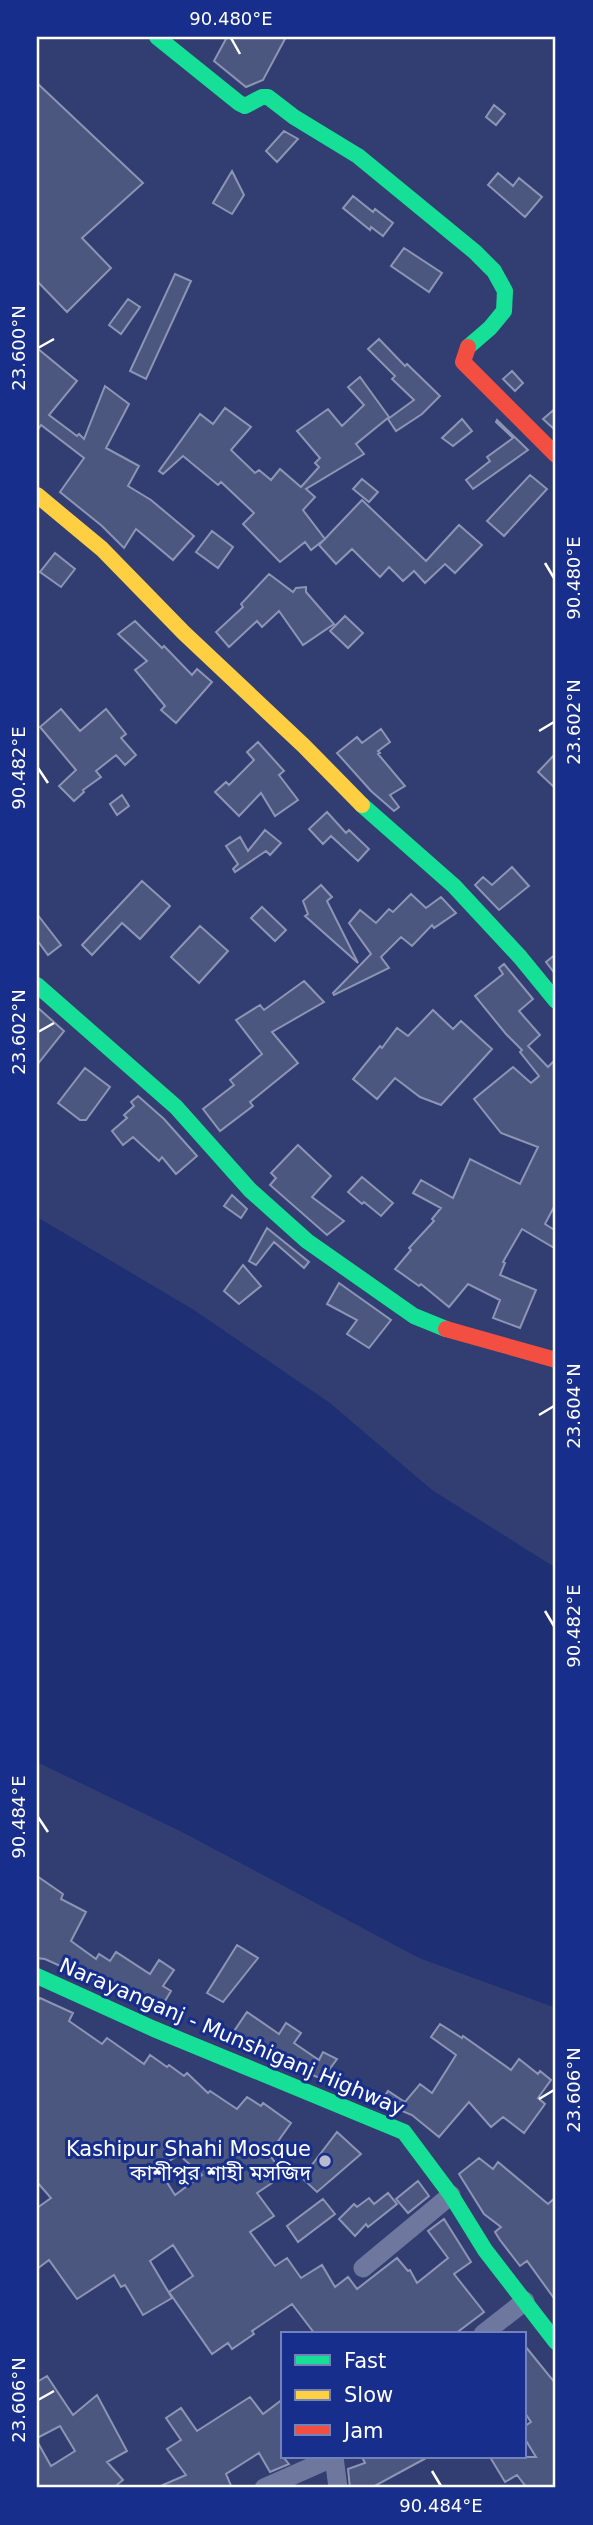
<svg xmlns="http://www.w3.org/2000/svg" width="593" height="2525" font-family="'DejaVu Sans','Noto Sans Bengali',sans-serif">
	<style>
		.water { fill: #1e2f74 }
		.building { fill: #4c5780; stroke: #8d95b4; stroke-width: 2; fill-rule: evenodd }
		.lines { fill: none; stroke-linecap: round; stroke-linejoin: round }
		.street { stroke: #6e789e; stroke-width: 19 }
		.fast { stroke: #16e098; stroke-width: 16 }
		.slow { stroke: #ffcf43; stroke-width: 16 }
		.jam { stroke: #f24e42; stroke-width: 16 }
		.ticks { fill: none; stroke: #fff; stroke-width: 2.5 }
		.poi-dot { fill: #b7bbcd; stroke: #172e8c; stroke-width: 2.5 }
		.labels { text-anchor: middle; dominant-baseline: central; stroke-width: 6; stroke-linejoin: round; paint-order: stroke }
		.street-label { font-size: 21px; fill: #fff; stroke: #172e8c }
		.poi-label { font-size: 21px; fill: #fff; stroke: #172e8c; text-anchor: end }
		.neatline { fill: none; stroke: #fff; stroke-width: 2.5 }
		.ticks-label { font-size: 18px; text-anchor: middle; fill: #fff }
	</style>
	<rect width="100%" height="100%" fill="#323e71"/>
	<path class="water" d="M37,1217L194,1310L330,1403L432,1490L556,1568V2008L419,1958L182,1832L37,1762Z"/>
	<path class="building" d="M227,37H286L263,80L246,87L214,61Z
		M37,83L143,183L82,238L111,268L67,312L37,281Z
		M494,105L505,114L496,125L486,117Z
		M284,131L298,139L277,162L266,151Z
		M232,171L244,195L232,214L213,203Z
		M498,173L513,186L519,178L542,197L525,217L488,185Z
		M353,196L373,212L375,209L393,223L383,236L371,227L370,230L343,208Z
		M404,248L442,273L429,292L391,266Z
		M175,274L191,281L146,379L130,371Z
		M128,299L140,307L121,334L109,325Z
		M379,339L405,366L407,364L440,396L422,414L396,431L388,419L414,400L392,379L395,376L368,349Z
		M37,348L77,381L49,415L77,436L79,434L84,439L105,386L129,404L106,448L139,466L128,486L151,500L194,536L173,560L136,529L124,548L102,526L60,492L84,458L41,425L37,431Z
		M512,371L523,383L515,391L503,379Z
		M360,377L389,417L356,444L364,454L306,489L315,497L303,510L325,539L311,550L305,542L280,562L243,524L254,513L221,482L218,485L183,456L163,474L159,471L200,414L213,424L225,408L251,427L231,450L255,473L259,470L271,480L280,469L301,487L319,467L315,463L320,458L297,431L328,409L342,426L364,405L348,387Z
		M556,408V427L554,429L543,419Z
		M462,419L472,431L453,446L442,438Z
		M497,420L528,450L473,489L466,480L490,461L487,457L513,438L496,422Z
		M530,475L547,489L504,536L487,521Z
		M362,479L378,492L369,502L353,489Z
		M362,500L426,561L459,525L482,545L455,573L445,564L425,583L414,571L403,581L389,567L380,577L352,549L336,564L319,545Z
		M212,531L233,547L218,568L196,552Z
		M55,553L75,569L61,587L40,572Z
		M269,574L293,592L296,588L306,587V592L334,624L303,645L279,611L262,627L257,621L229,647L216,632L243,607L241,604Z
		M345,616L363,633L348,648L330,631Z
		M135,621L162,648L164,646L192,675L197,669L212,682L176,723L161,710L165,706L135,670L147,661L118,634Z
		M61,709L80,731L106,709L126,734L121,738L136,755L125,765L116,755L96,771L101,777L83,790L84,792L74,801L59,786L76,770L40,727Z
		M381,729L390,742L378,751L380,753L378,754L405,786L390,795L399,807L394,811L371,791L337,753L357,737L362,743Z
		M258,742L284,771L279,775L298,800L275,816L261,793L239,816L215,792L226,782L229,785L254,760L247,752Z
		M556,753V789L538,772Z
		M122,795L129,806L117,815L110,804Z
		M327,812L346,833L349,830L369,849L358,861L331,836L323,844L309,829Z
		M265,830L281,843L270,855L266,851L235,872L233,869L238,864L226,846L240,837L248,851Z
		M512,867L529,886L499,910L475,885L483,877L492,885Z
		M142,881L170,906L140,939L122,923L92,955L82,945Z
		M321,885L332,897L327,901L358,963L305,916L308,914L303,901Z
		M411,894L426,908L441,897L456,913L434,928L432,925L412,946L401,937L381,957L389,968L334,995L333,993L371,954L349,923L360,910L376,923L389,909L393,912Z
		M262,907L286,930L275,941L251,918Z
		M37,914L61,945L48,955L37,940Z
		M200,926L228,951L199,983L171,957Z
		M556,954V975L546,962Z
		M504,964L533,999L519,1011L540,1035L528,1046L548,1067L556,1059V1203L545,1224L556,1231V1249L522,1229L503,1262L505,1263L500,1275L536,1290L520,1328L493,1318L500,1300L468,1284L449,1307L421,1284L419,1286L395,1269L411,1250L409,1248L434,1221L432,1219L441,1208L413,1193L421,1180L453,1198L470,1159L520,1184L538,1147L501,1133L474,1099L513,1067L531,1083L539,1076L520,1052L522,1050L506,1034L475,996L503,974L499,968Z
		M304,981L324,1002L272,1032L298,1063L250,1102L253,1106L220,1131L203,1109L234,1085L230,1080L262,1054L236,1020L260,1005L264,1010Z
		M37,1007L64,1031L37,1065Z
		M433,1010L453,1029L461,1021L492,1049L441,1105L420,1097L395,1078L377,1099L353,1079L380,1046L382,1048L397,1028L408,1036Z
		M85,1068L110,1087L86,1120H80L58,1103Z
		M138,1096L164,1119L197,1156L176,1174L162,1157L159,1161L133,1137L123,1145L112,1131L127,1118L124,1115L134,1106L131,1102Z
		M298,1145L331,1176L312,1197L344,1221L327,1235L270,1185L276,1178L271,1173Z
		M362,1177L393,1203L381,1216L364,1202L362,1204L348,1192Z
		M232,1195L247,1209L241,1218L224,1206Z
		M267,1228L309,1262L304,1268L274,1242L256,1265L249,1261Z
		M243,1265L261,1286L239,1304L224,1291Z
		M339,1283L391,1320L369,1348L347,1334L357,1320L327,1304Z
		M37,1876L63,1894L61,1899L86,1912L71,1941L96,1959L99,1954L110,1961L116,1952L150,1974L159,1960L174,1970L163,1986L171,1991L159,2011L45,1959L37,1958Z
		M237,1945L258,1958L223,2002L207,1993Z
		M40,1998L73,2013L69,2021L102,2044L107,2038L144,2064L150,2055L167,2067L169,2065L184,2076L187,2073L208,2093L210,2091L237,2109L247,2097L261,2106L263,2103L291,2123L269,2154L284,2175L257,2193L274,2216L250,2232L275,2266L287,2258L301,2278L322,2265L335,2287L348,2277L357,2289L397,2258L408,2271L410,2270L417,2283L448,2258L428,2231L444,2219L471,2262L454,2274L484,2312L455,2334H315L292,2304L252,2331L254,2334L232,2349L228,2343L212,2354L169,2292L193,2276L173,2245L150,2261L172,2298L143,2315L125,2285L121,2287L114,2275L77,2299L49,2260L37,2269V2208L51,2198L37,2182V2002ZM179,2155L202,2175L175,2195L158,2168Z
		M247,2012L279,2034L286,2023L301,2033L294,2043L319,2060L323,2052L337,2059L322,2079L228,2040Z
		M440,2024L462,2038L463,2036L511,2070L519,2059L538,2074L540,2071L551,2080L538,2098L545,2104L524,2133L503,2117L491,2127L469,2102L439,2137L412,2115L381,2102L388,2091L405,2102L420,2084L432,2093L456,2055L431,2037Z
		M337,2132L361,2154L317,2192L302,2178Z
		M479,2158L493,2169L498,2162L548,2204L556,2197V2301L527,2261L520,2266L500,2240L495,2232L501,2227L484,2214L459,2174Z
		M418,2181L429,2196L408,2213L396,2199Z
		M388,2193L397,2204L368,2227L366,2224L355,2236L339,2219L354,2204L357,2207L369,2198L374,2204Z
		M323,2199L335,2214L298,2242L287,2226Z
		M525,2346L556,2384V2488H527L517,2475L505,2482L490,2457H536L525,2439V2426L531,2422L525,2413Z
		M47,2376L73,2415L97,2395L127,2451L107,2462L123,2480L113,2488H37V2441L51,2466L75,2451L60,2426L37,2438V2382Z
		M250,2397L263,2414L283,2399V2457L289,2464L270,2472L259,2453L226,2474L232,2488H156L186,2475L167,2449L181,2440L166,2418L181,2408L197,2431Z
		M362,2457H428L371,2488H350L348,2469L365,2463Z"/>
	<g class="lines">
		<path class="street" d="M363,2268L451,2195
			M483,2334L525,2301
			M264,2488L334,2457L338,2488"/>
		<path class="fast" d="M157,37L239,103L245,106L262,97H268L294,117L358,156L475,252L494,271L505,291L504,311L490,328L468,347
			M362,805L454,886L520,957L556,1001
			M37,985L176,1107L250,1190L307,1241L414,1316L446,1329
			M37,1976L154,2029L404,2132L451,2195L485,2250L556,2342"/>
		<path class="slow" d="M37,495L102,549L184,633L304,746L362,805"/>
		<path class="jam" d="M468,347L463,362L556,455
			M446,1329L556,1360"/>
	</g>
	<path class="ticks" d="M231,38L240,54M38,348L54,339M545,563L554,578M539,731L554,722M38,768L48,783M38,1032L54,1023M539,1415L554,1406M545,1611L554,1626M38,1817L48,1832M539,2099L554,2090M38,2400L54,2391M432,2471L441,2486"/>
	<circle class="poi-dot" cx="325" cy="2161" r="7"/>
	<g class="labels">
		<g class="street-label">
			<text transform="translate(232 2037) rotate(23)">Narayanganj - Munshiganj Highway</text>
		</g>
		<g class="poi-label">
			<text x="311" y="2149">Kashipur Shahi Mosque<tspan x="311" dy="24">কাশীপুর শাহী মসজিদ</tspan></text>
		</g>
	</g>
	<rect width="593" height="2525" fill="none" stroke="#172e8c" stroke-width="77"/>
	<rect x="281" y="2332" width="245" height="126" fill="#172e8c" stroke="#7482ba" stroke-width="2"/>
	<rect x="295" y="2355" width="35" height="10" fill="#16e098" stroke="#7482ba" stroke-width="2"/>
	<text x="344" y="2368" font-size="21" fill="#ffffff">Fast</text>
	<rect x="295" y="2390" width="35" height="10" fill="#ffcf43" stroke="#7482ba" stroke-width="2"/>
	<text x="344" y="2402" font-size="21" fill="#ffffff">Slow</text>
	<rect x="295" y="2425" width="35" height="10" fill="#f24e42" stroke="#7482ba" stroke-width="2"/>
	<text x="344" y="2438" font-size="21" fill="#ffffff">Jam</text>
	<rect x="38" y="38" width="516" height="2448" class="neatline"/>
	<g class="ticks-label">
		<text x="231" y="25">90.480°E</text>
		<text transform="translate(19 348) rotate(-90)" y="6">23.600°N</text>
		<text transform="translate(574 578) rotate(-90)" y="6">90.480°E</text>
		<text transform="translate(574 722) rotate(-90)" y="6">23.602°N</text>
		<text transform="translate(19 768) rotate(-90)" y="6">90.482°E</text>
		<text transform="translate(19 1032) rotate(-90)" y="6">23.602°N</text>
		<text transform="translate(574 1406) rotate(-90)" y="6">23.604°N</text>
		<text transform="translate(574 1626) rotate(-90)" y="6">90.482°E</text>
		<text transform="translate(19 1817) rotate(-90)" y="6">90.484°E</text>
		<text transform="translate(574 2090) rotate(-90)" y="6">23.606°N</text>
		<text transform="translate(19 2400) rotate(-90)" y="6">23.606°N</text>
		<text x="441" y="2512">90.484°E</text>
	</g>
</svg>
